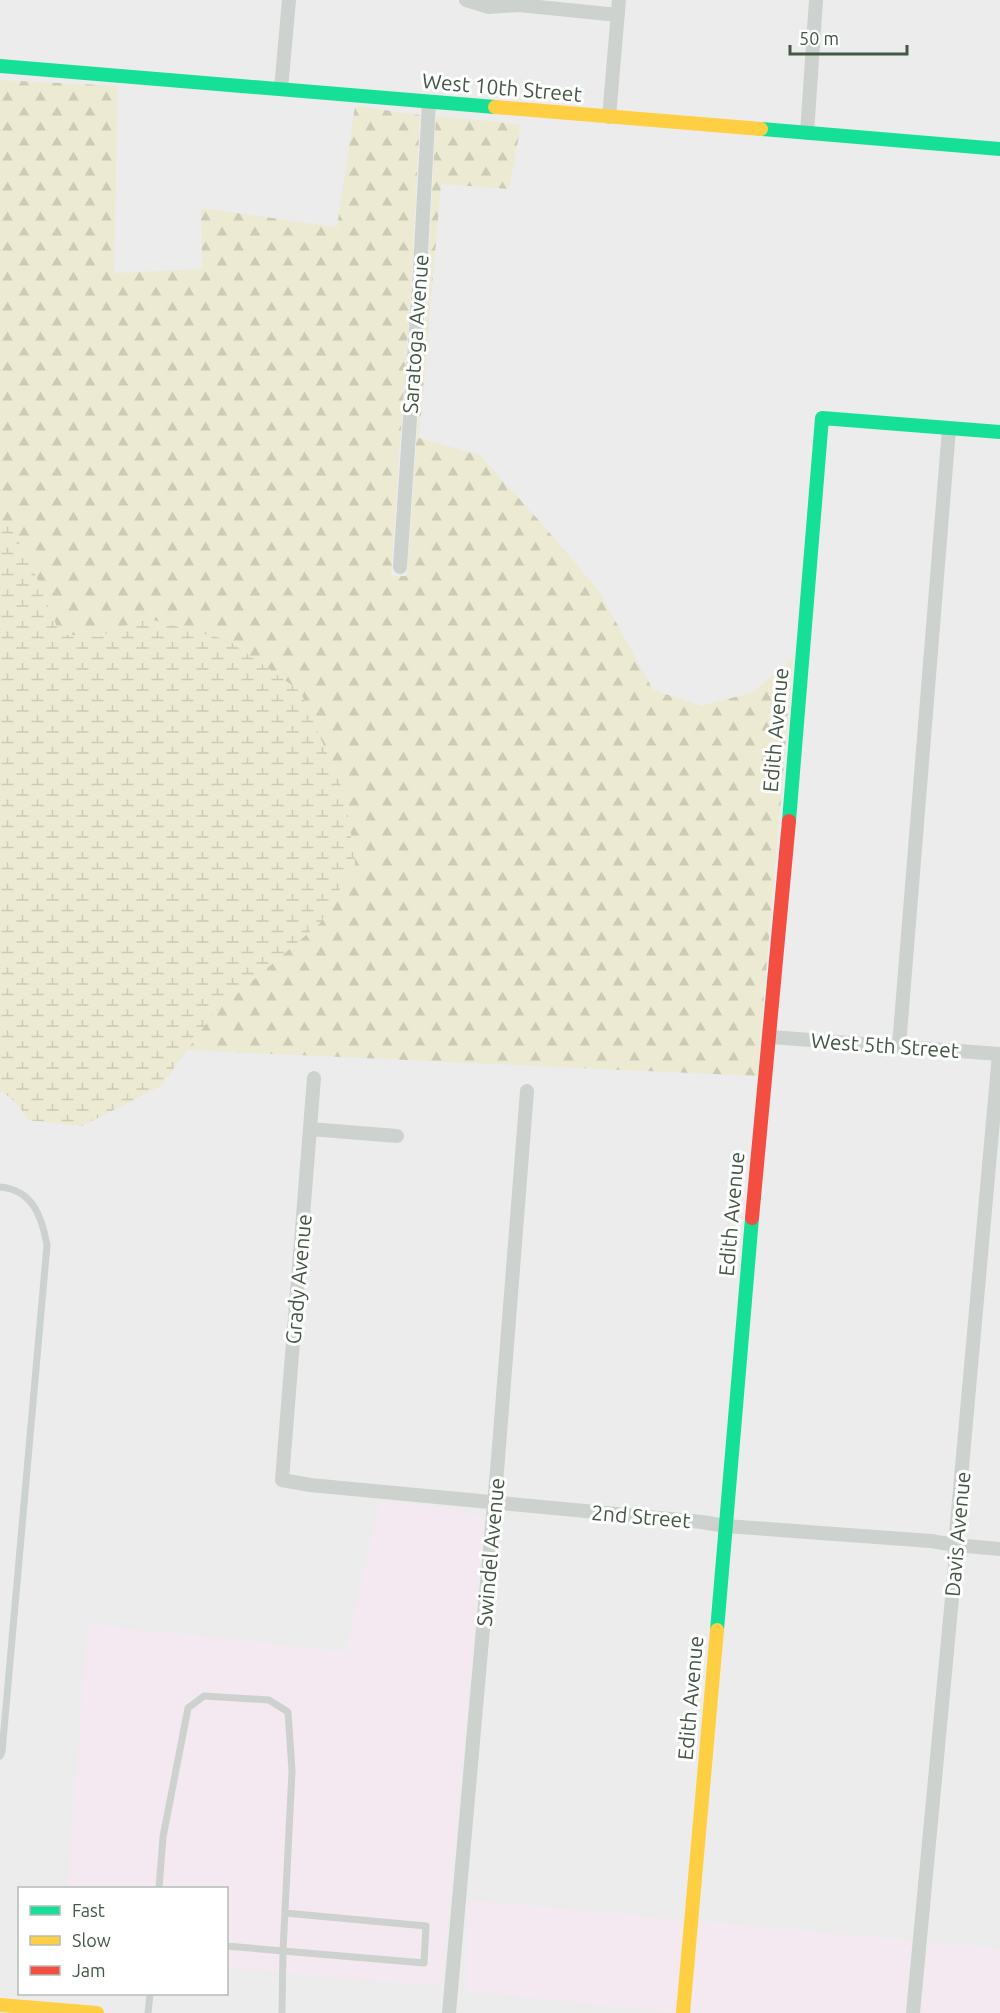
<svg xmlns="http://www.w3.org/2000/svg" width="1000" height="2013" font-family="Ubuntu,sans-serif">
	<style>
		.commercial { fill: #f4e8f1 }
		.forest { fill: url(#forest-firs) }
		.wetland { fill: url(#wetland-marsh) }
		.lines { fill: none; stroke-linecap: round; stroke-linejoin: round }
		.lane { stroke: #cdd2ce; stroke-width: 7 }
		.street { stroke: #cdd2ce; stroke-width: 14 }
		.fast { stroke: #16e098; stroke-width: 14 }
		.slow { stroke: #ffcf43; stroke-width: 14 }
		.jam { stroke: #f24e42; stroke-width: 14 }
		.labels { text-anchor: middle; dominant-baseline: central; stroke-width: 6; stroke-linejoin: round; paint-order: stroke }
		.street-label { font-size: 21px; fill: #455746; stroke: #fff }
	</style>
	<defs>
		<pattern id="forest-firs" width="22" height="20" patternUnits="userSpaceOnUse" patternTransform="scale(1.5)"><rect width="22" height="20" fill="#ecead2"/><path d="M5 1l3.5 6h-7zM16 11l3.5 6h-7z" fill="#cccbb6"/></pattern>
		<pattern id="wetland-marsh" width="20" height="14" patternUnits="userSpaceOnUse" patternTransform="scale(1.5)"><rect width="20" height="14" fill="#ecead2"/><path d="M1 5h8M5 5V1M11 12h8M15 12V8" fill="none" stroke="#cccbb6"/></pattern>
	</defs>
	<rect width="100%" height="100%" fill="#edeced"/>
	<path class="commercial" d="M380,1501L438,1507L484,1517L442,1986L227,1968L226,1888H67L88,1624L346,1652Z
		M467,1900L683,1920L676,2013L467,1991Z
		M699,1921L912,1941L905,2013H691Z
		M928,1942L1000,1949V2013H921Z"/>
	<path class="forest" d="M0,80L118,86L114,273L202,269L201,208L337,227L355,106L420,115L412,270L391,576H407L428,271L436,116L521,124L509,189L441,184L419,438L480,455L542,524L599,591L653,690L702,706L753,692L793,658L757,1076L187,1050L213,1014L320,923L355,864L345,795L300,691L228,640L145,618L98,637L60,634L27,555L7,523L0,522Z"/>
	<path class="wetland" d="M0,522L7,523L27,555L60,634L98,637L145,618L228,640L300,691L345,795L355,864L320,923L213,1014L161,1086L82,1126L27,1120C22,1108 12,1097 0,1091Z"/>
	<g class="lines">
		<path class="lane" d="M0,1187C33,1190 42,1217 47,1245L2,1752L0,1756
			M159,1888L163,1837L188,1708L204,1696L269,1700L288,1712L292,1771L283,1951L282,2013
			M226,1946L424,1963L426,1926L285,1913
			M148,2013L150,1994"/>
		<path class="street" d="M466,0L489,7L519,5L517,0
			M519,5L618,15
			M281,89L289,0
			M609,117L619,0
			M807,133L816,0
			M400,567L420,270L429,102
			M770,1037L1000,1054
			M899,1046L949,429
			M314,1078L282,1480L310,1485L702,1522L726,1526L931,1541L955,1545L1000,1549
			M310,1129L397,1136
			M449,2013L498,1459L527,1091
			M913,2013L955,1566V1545L999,1054"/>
		<path class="fast" d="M0,66L495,107
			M761,129L1000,149
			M789,821L822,418L1000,432
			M717,1630L752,1218"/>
		<path class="slow" d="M495,107L761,129
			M0,2005L97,2013
			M683,2013L717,1630"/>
		<path class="jam" d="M752,1218L789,821"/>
	</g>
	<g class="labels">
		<g class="street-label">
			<text transform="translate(502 87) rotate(5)">West 10th Street</text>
			<text transform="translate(415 334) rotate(-86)">Saratoga Avenue</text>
			<text transform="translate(775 730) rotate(-85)">Edith Avenue</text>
			<text transform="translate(885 1045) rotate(4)">West 5th Street</text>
			<text transform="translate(731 1214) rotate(-85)">Edith Avenue</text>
			<text transform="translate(298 1279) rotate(-85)">Grady Avenue</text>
			<text transform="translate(641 1516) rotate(5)">2nd Street</text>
			<text transform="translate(957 1534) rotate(-85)">Davis Avenue</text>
			<text transform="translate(490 1552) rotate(-85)">Swindel Avenue</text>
			<text transform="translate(690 1698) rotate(-85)">Edith Avenue</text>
		</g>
	</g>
	<rect x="18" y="1887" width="210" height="108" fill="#ffffff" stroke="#b5bcb5" stroke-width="1.5"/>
	<rect x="30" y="1906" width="30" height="9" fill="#16e098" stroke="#b5bcb5" stroke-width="1.5"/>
	<text x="72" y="1917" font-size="18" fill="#455746">Fast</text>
	<rect x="30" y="1936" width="30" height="9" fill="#ffcf43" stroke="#b5bcb5" stroke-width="1.5"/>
	<text x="72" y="1947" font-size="18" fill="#455746">Slow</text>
	<rect x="30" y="1966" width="30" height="9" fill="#f24e42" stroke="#b5bcb5" stroke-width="1.5"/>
	<text x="72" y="1977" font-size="18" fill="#455746">Jam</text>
	<path d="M790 45v9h117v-9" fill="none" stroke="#455746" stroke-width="3"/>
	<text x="799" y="45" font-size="18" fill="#455746" stroke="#ffffff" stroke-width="4.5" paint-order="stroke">50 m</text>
</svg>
